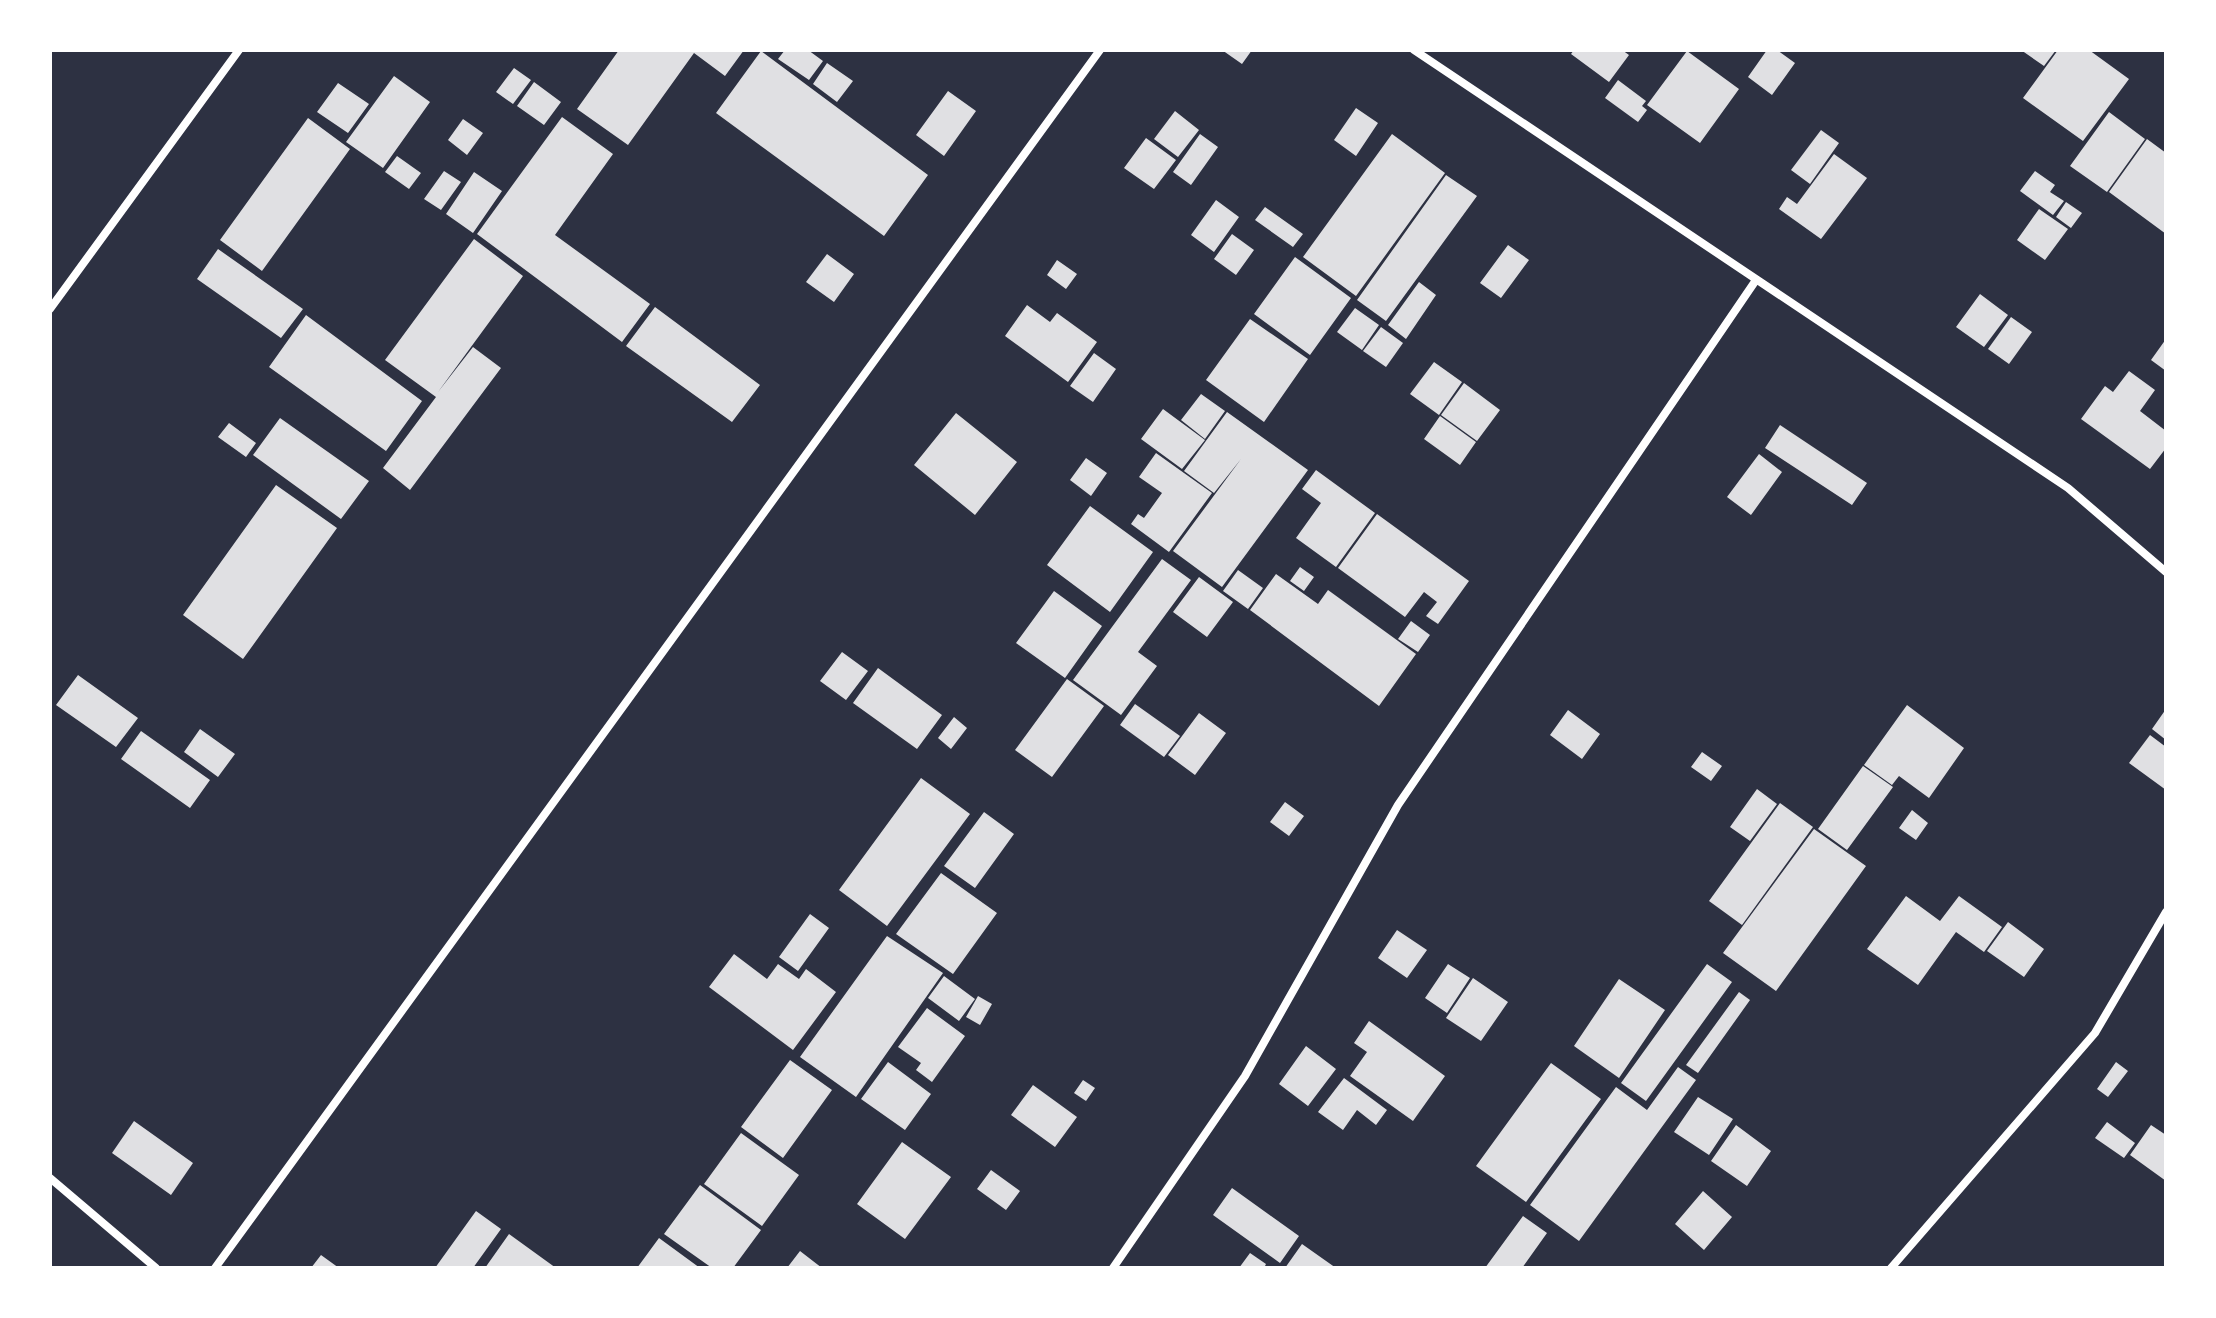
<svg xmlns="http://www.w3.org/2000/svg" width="2216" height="1318" font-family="'Exo 2',sans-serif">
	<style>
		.building { fill: #e0e0e3 }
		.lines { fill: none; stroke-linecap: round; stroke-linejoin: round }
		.minor { stroke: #fff; stroke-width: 8 }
	</style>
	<rect width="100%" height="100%" fill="#2d3142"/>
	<path class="building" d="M619,50H744L725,76L694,53L628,145L577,109Z
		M785,50H808L823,61L809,80L778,59Z
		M1222,50H1252L1242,64Z
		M1574,50H1622L1629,55L1609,82L1571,54Z
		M1767,50H1777L1795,63L1772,95L1748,77Z
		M2021,50H2056L2044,66Z
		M2058,50H2089L2129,79L2083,141L2023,98Z
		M761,51L928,175L884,236L716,113Z
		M1687,51L1739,89L1700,143L1647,105Z
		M827,63L853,81L837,102L813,84Z
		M514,68L531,80L513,104L496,92Z
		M394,76L430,102L383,168L346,142Z
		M1618,80L1646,101L1642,106L1647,110L1638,122L1605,98Z
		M534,82L561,102L544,125L517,106Z
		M338,83L369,104L348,133L317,112Z
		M948,91L976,111L944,156L916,135Z
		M1356,108L1378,123L1356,156L1334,140Z
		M1175,111L1199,130L1178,157L1154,139Z
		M2109,112L2145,139L2107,192L2070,166Z
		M562,117L613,154L555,235L650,304L622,342L477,234Z
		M308,118L350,149L262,271L220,240Z
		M463,119L483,133L467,155L448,140Z
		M1821,130L1839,143L1810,184L1791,170Z
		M1200,134L1218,147L1191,185L1173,172Z
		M1392,134L1445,173L1356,296L1303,257Z
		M1146,138L1176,160L1154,189L1124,168Z
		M2147,139L2166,153V234L2109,192Z
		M1834,154L1867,178L1821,239L1779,209L1787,197L1797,204Z
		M397,156L421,173L409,189L385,172Z
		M444,171L461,182L441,210L424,199Z
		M2035,171L2055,185L2050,192L2064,201L2053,215L2020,191Z
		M474,172L502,191L473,233L446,214Z
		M1446,175L1477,196L1386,321L1357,300Z
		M1216,200L1239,217L1214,252L1191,235Z
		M2066,202L2082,213L2071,228L2056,217Z
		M1265,207L1303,234L1293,247L1255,220Z
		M2039,209L2068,229L2045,260L2017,240Z
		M1232,234L1254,250L1236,275L1214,259Z
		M474,239L523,276L438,392L473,347L501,368L410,490L383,468L436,397L385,360Z
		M1508,245L1529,260L1501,298L1480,283Z
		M218,249L303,309L281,338L197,279Z
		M827,254L854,274L834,302L806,282Z
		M1295,257L1351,298L1310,355L1254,314Z
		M1057,260L1077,274L1066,289L1047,275Z
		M1419,282L1436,295L1406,339L1388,325Z
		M1980,294L2008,315L1984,347L1956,327Z
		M1027,305L1050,322L1057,313L1097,342L1068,382L1005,336Z
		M655,307L760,385L732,422L626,346Z
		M1355,308L1379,325L1362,350L1337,332Z
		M306,315L422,401L386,451L269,367Z
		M2011,317L2032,332L2009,364L1988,349Z
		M1250,319L1308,359L1264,422L1206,380Z
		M1381,327L1403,343L1386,367L1363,351Z
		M2166,339V371L2151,360Z
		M1094,353L1116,369L1093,402L1070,386Z
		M1434,362L1462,382L1439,415L1410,394Z
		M2129,371L2155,390L2140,411L2166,431V448L2150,469L2081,419L2105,386L2113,392Z
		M1464,383L1500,410L1477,441L1441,415Z
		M1201,394L1225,411L1205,439L1181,420Z
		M1163,409L1205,440L1182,469L1141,439Z
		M1227,412L1308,470L1222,587L1173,551L1241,459L1214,493L1184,471Z
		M956,413L1017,462L975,515L914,465Z
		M1440,416L1476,442L1460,465L1424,439Z
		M280,418L369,481L341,519L253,455Z
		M229,423L256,443L246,457L218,437Z
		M1780,425L1867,483L1852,505L1765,448Z
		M1156,453L1212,493L1169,552L1131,524L1138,514L1144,518L1162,493L1139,477Z
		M1759,454L1782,472L1751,515L1727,497Z
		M1086,458L1107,473L1091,496L1070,480Z
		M1316,470L1375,513L1336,567L1296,538L1321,503L1302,489Z
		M276,485L337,528L243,659L183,615Z
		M1090,506L1153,552L1110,612L1047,565Z
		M1377,514L1469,581L1438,624L1426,616L1437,602L1424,592L1405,617L1338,568Z
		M1162,559L1191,580L1138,652L1157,666L1121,715L1073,680Z
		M1300,567L1314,577L1304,591L1290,581Z
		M1238,570L1263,588L1248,609L1223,591Z
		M1276,574L1318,604L1328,590L1416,654L1379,706L1250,610Z
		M1199,577L1233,602L1207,637L1173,612Z
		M1054,591L1102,626L1065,678L1016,643Z
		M1411,621L1430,635L1418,652L1398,639Z
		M842,652L868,671L846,700L820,681Z
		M878,668L942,715L917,749L853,703Z
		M78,675L138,718L116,747L56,705Z
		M1067,679L1104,706L1052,777L1015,750Z
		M1135,704L1180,736L1164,757L1120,725Z
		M1907,705L1964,748L1929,798L1899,776L1892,785L1864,765Z
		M2166,709V740L2152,729Z
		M1568,710L1600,734L1582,759L1550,735Z
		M1199,713L1226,733L1195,775L1168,755Z
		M954,717L967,728L951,749L938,738Z
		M200,729L235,754L218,777L184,752Z
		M141,731L210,780L190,808L121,759Z
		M2150,735L2166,747V790L2129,763Z
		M1702,752L1722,766L1711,781L1691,767Z
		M1863,766L1893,787L1847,850L1818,829Z
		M921,778L970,814L887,926L839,890Z
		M1757,789L1777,804L1750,841L1730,827Z
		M1285,802L1304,816L1289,836L1270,822Z
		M1780,803L1813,827L1742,925L1709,901Z
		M1912,810L1928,823L1916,840L1899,828Z
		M984,812L1014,834L975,888L944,866Z
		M1814,829L1866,866L1776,991L1723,953Z
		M941,873L997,913L953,974L896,934Z
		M1906,896L1940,921L1959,896L2002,927L1984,952L1956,932L1918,985L1867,949Z
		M810,914L829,928L798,971L779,957Z
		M2008,922L2044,949L2024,977L1987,951Z
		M1397,930L1427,950L1407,978L1378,958Z
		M887,936L943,973L856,1097L800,1057Z
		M734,954L767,979L778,964L799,979L806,969L836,992L793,1050L709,987Z
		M1448,964L1470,978L1447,1013L1425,998Z
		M1707,964L1732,982L1646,1101L1621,1083Z
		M944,976L975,999L959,1021L928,998Z
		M1473,978L1508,1002L1481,1041L1446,1018Z
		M1619,979L1665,1010L1619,1078L1574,1046Z
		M1739,992L1750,1000L1698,1073L1686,1065Z
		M978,996L992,1004L980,1025L966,1017Z
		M927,1008L965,1036L932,1082L916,1070L921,1063L898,1047Z
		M1369,1021L1445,1076L1413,1121L1350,1076L1367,1052L1354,1043Z
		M1306,1046L1336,1069L1308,1106L1279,1084Z
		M790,1060L832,1090L783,1158L741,1127Z
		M888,1062L931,1094L905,1130L861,1099Z
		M2116,1062L2128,1071L2108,1097L2097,1089Z
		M1551,1063L1601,1099L1526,1202L1476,1166Z
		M1678,1067L1696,1080L1579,1241L1530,1205L1616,1087L1647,1110Z
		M1344,1078L1387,1110L1376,1125L1357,1110L1343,1130L1318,1112Z
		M1083,1080L1095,1088L1086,1101L1074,1093Z
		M1033,1085L1077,1117L1055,1147L1011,1115Z
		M1698,1097L1733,1119L1709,1155L1674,1132Z
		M134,1121L193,1163L171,1195L112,1153Z
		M2107,1122L2135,1143L2124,1158L2095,1138Z
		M1736,1125L1771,1151L1747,1186L1711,1161Z
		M2151,1125L2166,1135V1181L2130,1155Z
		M741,1133L799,1175L762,1226L704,1184Z
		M902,1142L951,1177L905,1239L857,1204Z
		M991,1170L1020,1191L1006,1210L977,1189Z
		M700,1185L761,1230L733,1268H712L664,1234Z
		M1232,1188L1299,1236L1280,1263L1213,1215Z
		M1703,1191L1732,1217L1704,1250L1675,1224Z
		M476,1211L501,1229L473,1268H435Z
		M1523,1216L1547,1233L1522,1268H1485Z
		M509,1234L556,1268H485Z
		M659,1238L700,1268H637Z
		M1302,1244L1336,1268H1285Z
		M800,1251L822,1268H787Z
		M1250,1253L1266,1264L1264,1268H1239Z
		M321,1255L339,1268H311Z"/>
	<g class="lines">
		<path class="minor" d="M1414,50L2068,488L2166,572
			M50,309L239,50
			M50,1178L156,1268
			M215,1268L1100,50
			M1113,1268L1245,1076L1398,805L1756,280
			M1891,1268L2095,1033L2166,912"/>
	</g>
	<rect width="2216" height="1318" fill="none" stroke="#ffffff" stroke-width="104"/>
</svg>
